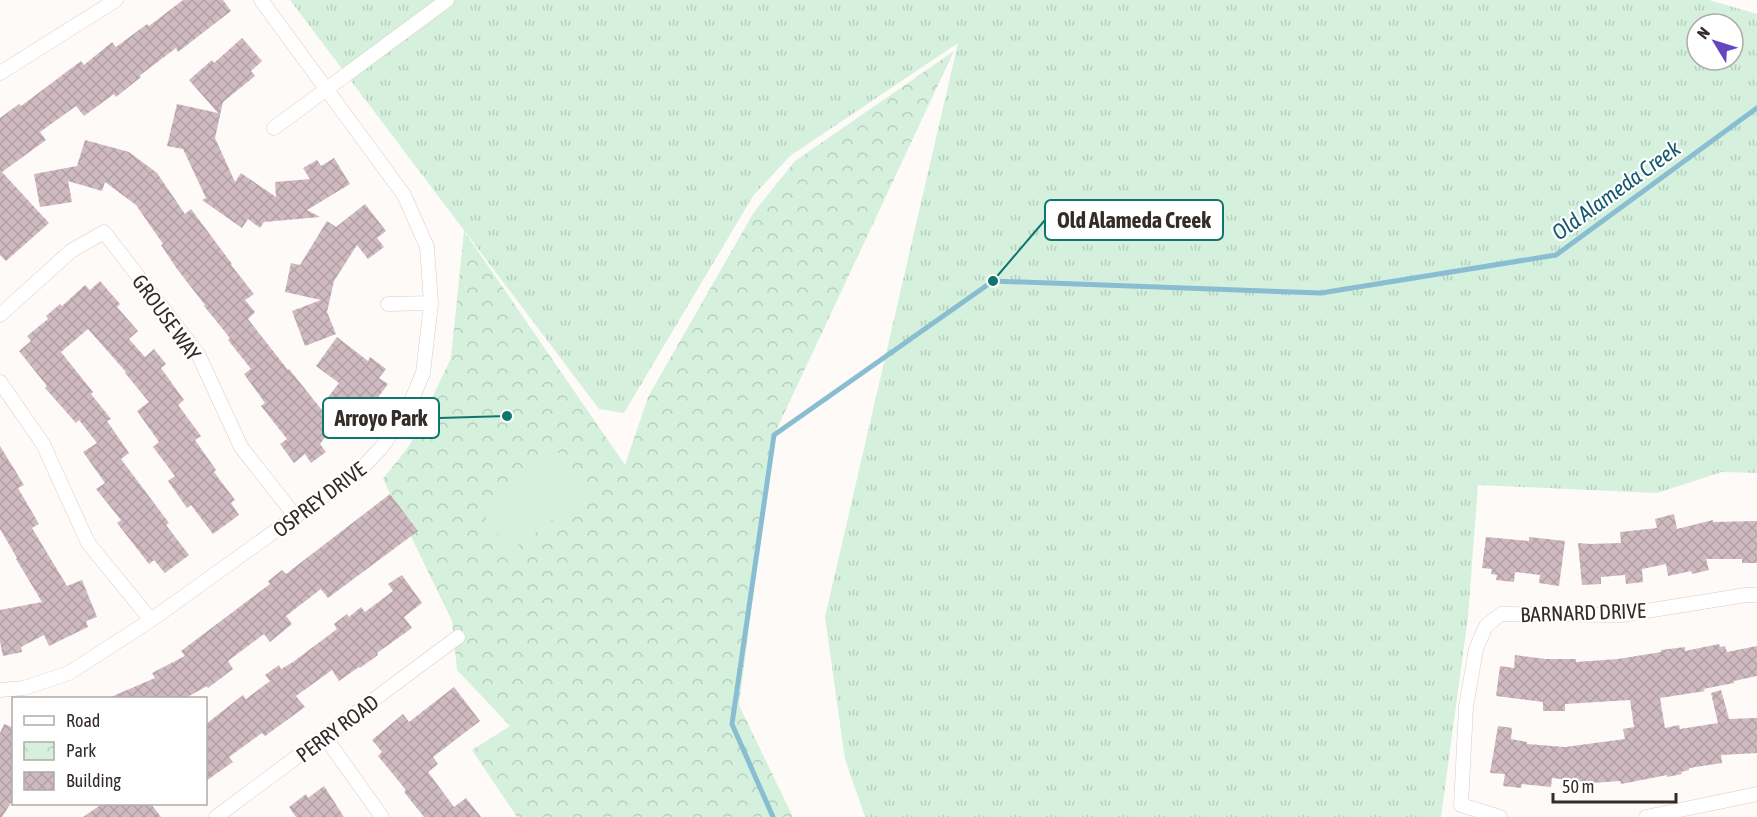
<svg xmlns="http://www.w3.org/2000/svg" width="1757" height="817" font-family="'Asap Condensed',sans-serif">
	<style>
		.grass { fill: url(#grass-tufts); fill-rule: evenodd }
		.park { fill: url(#park-crowns) }
		.pitch { fill: #d5f1dd }
		.lines { fill: none; stroke-linecap: round; stroke-linejoin: round }
		.stream { stroke: #89bdd2; stroke-width: 5 }
		.building { fill: url(#building-cross-hatch) }
		.street-casing { stroke: #decac1; stroke-width: 15 }
		.street { stroke: #fff; stroke-width: 14 }
		.labels { text-anchor: middle; dominant-baseline: central; stroke-width: 4.5; stroke-linejoin: round; paint-order: stroke }
		.street-label { font-size: 21px; fill: #342c28; stroke: #fff }
		.water-label { font-size: 22px; font-style: italic; fill: #14596f; stroke: #fff }
		.leader { fill: none; stroke: #0f766e; stroke-width: 2 }
		.callout-dot { fill: #0f766e; stroke: #fff; stroke-width: 2 }
		.callout { fill: #fff; stroke: #0f766e; stroke-width: 2 }
		.callout-label { font-size: 22px; text-anchor: middle; font-weight: bold; fill: #342c28 }
	</style>
	<defs>
		<pattern id="grass-tufts" width="24" height="20" patternUnits="userSpaceOnUse" patternTransform="scale(1.5)"><rect width="24" height="20" fill="#d5f1dd"/><path d="M3 7l-1-3M5 7V3M7 7l1-3M15 17l-1-3M17 17v-4M19 17l1-3" fill="none" stroke="#b7cfbe"/></pattern>
		<pattern id="park-crowns" width="20" height="18" patternUnits="userSpaceOnUse" patternTransform="scale(1.5)"><rect width="20" height="18" fill="#d5f1dd"/><path d="M2 6a3 3 0 1 1 6 0M12 15a3 3 0 1 1 6 0" fill="none" stroke="#b7cfbe"/></pattern>
		<pattern id="building-cross-hatch" width="8" height="8" patternUnits="userSpaceOnUse" patternTransform="scale(1.5)"><rect width="8" height="8" fill="#cfbac1"/><path d="M0 0l8 8M0 8l8-8" fill="none" stroke="#b2a0a6"/></pattern>
	</defs>
	<rect width="100%" height="100%" fill="#fefaf8"/>
	<path class="grass" d="M290,0H1709L1757,14V473L1722,472L1657,493L1478,485L1468,617L1441,817H865L845,759L825,617L958,43L790,156L753,196L624,413L599,409ZM1697,24H1733V60H1697Z"/>
	<path class="park" d="M954,51L774,435L739,705L793,817H517L472,750L510,726L457,670L452,621L383,479L409,446L451,358L464,231L625,465L648,397L754,212L795,161Z"/>
	<path class="pitch" d="M557,451L588,494L510,551L479,508Z"/>
	<g class="lines">
		<path class="stream" d="M773,817L732,724L774,435L993,281L1321,293L1556,255L1757,108"/>
	</g>
	<path class="building" d="M183,0H223L231,11L178,52L176,48L139,76L141,77L116,97L114,94L84,116L76,106L40,132L46,140L2,172L49,223L6,261L0,255V118L19,104L21,106L81,61L84,65L112,42L116,47L147,24L149,26Z
		M242,38L262,61L251,71L255,76L223,102L215,138L235,182L241,173L276,197L275,182L310,179L303,168L317,160L321,166L334,158L350,184L307,210L320,217L264,222L260,228L248,219L242,228L202,200L206,198L183,149L167,146L177,104L218,113L189,80L212,60L214,63Z
		M85,140L129,152L157,173L185,214L191,209L232,264L231,265L254,294L245,300L255,312L248,319L288,370L289,369L334,425L320,444L326,452L311,463L305,454L294,463L280,444L287,439L261,406L265,403L244,374L251,369L228,340L230,338L204,306L205,305L177,269L161,245L163,244L136,205L105,182L102,191L68,181L72,202L40,207L34,174L77,166Z
		M365,204L386,231L377,238L384,247L368,259L357,245L334,281L327,312L336,334L305,346L292,311L321,300L285,292L291,263L300,265L327,221L336,227Z
		M100,281L120,304L117,307L138,331L129,339L145,357L154,349L166,364L161,368L184,400L178,405L201,436L195,440L216,470L214,472L235,500L231,503L239,515L213,534L191,505L187,508L168,481L175,476L153,447L159,442L137,411L149,402L125,373L126,372L88,329L61,352L93,392L91,394L111,419L107,421L129,453L121,459L169,523L166,525L189,555L165,573L154,560L149,564L117,523L121,520L96,489L105,483L83,452L97,443L79,420L76,423L45,388L47,386L19,351L31,341L27,336L48,319L46,316L60,304L62,306L85,285L90,290Z
		M337,337L368,361L370,357L386,369L379,378L388,384L368,411L366,409L347,435L334,425L325,401L339,383L316,366Z
		M0,446L24,485L18,488L39,524L32,528L67,586L82,580L97,617L86,621L88,627L49,646L44,635L21,647L22,652L3,656L0,642V610L42,602L16,559L17,558L0,529Z
		M390,494L418,531L328,598L321,589L286,616L292,624L270,642L264,634L228,661L233,669L208,688L207,686L184,699H106L155,678L152,673L185,656L181,651L270,584L268,581L282,570L286,574Z
		M1674,514L1677,529L1713,520V522L1757,521V563H1742V559H1706L1709,570L1692,574L1691,571L1668,576L1666,564L1642,569L1643,582L1626,584L1625,575L1601,577V584L1582,585L1578,543L1590,544L1621,543L1620,532L1657,528L1655,519Z
		M1486,537L1529,541V537L1565,541L1559,586L1539,583L1540,575L1515,572L1514,582L1496,580L1497,575L1491,574L1492,569L1482,568Z
		M402,575L422,603L404,617L412,628L377,653L378,655L360,668L359,667L339,681L332,670L296,696L305,707L265,736L262,733L229,757L233,762L206,781V724L243,695L246,699L270,681L265,675L279,665L281,669L293,662L337,629L334,624L347,614L349,617L361,607L365,612L393,591L388,584Z
		M1719,644L1720,647L1725,646L1727,652L1757,646V676L1734,681V683L1703,689L1705,691L1660,698L1665,728L1679,725L1680,729L1718,723L1711,693L1721,690L1729,719L1757,718V753L1721,755L1722,763L1689,768V770L1681,772L1682,774L1667,777V775L1621,784L1620,781L1592,783L1591,781L1585,782L1552,778L1551,787L1522,784L1521,788L1503,786L1505,774L1490,773L1498,726L1512,728L1511,739L1527,742V744L1565,747L1625,739L1623,729L1634,727L1630,700L1565,704V711H1543V702L1496,696L1500,666L1514,668L1515,655L1546,659H1576V662L1618,659L1661,652V650L1685,647V651Z
		M454,687L480,721L433,757L438,764L428,772L454,807L466,798L481,817H424L404,792L406,790L378,756L382,752L372,740L403,714L409,722Z
		M4,724L14,728V798L2,817H0V733Z
		M324,786L344,817H296L289,807L306,794L308,798Z
		M102,804H151L161,817H83Z"/>
	<g class="lines">
		<g class="street-casing">
			<path id="street" d="M0,73L116,0
				M274,128L447,0
				M388,304L431,303
				M0,315L71,251L104,232L198,354L241,447L296,517
				M0,382L43,444L88,543L151,620
				M0,690L24,688L69,673L151,620L360,470L381,448L406,413L423,373L431,303L427,247L404,195L261,0
				M325,737L382,817
				M216,817L458,637
				M1500,817L1461,805L1466,707L1476,649L1486,626L1501,614L1621,615L1746,595H1757
				M1646,817L1757,794"/>
		</g>
		<use href="#street" class="street"/>
	</g>
	<g class="labels">
		<g class="street-label">
			<text transform="translate(167 317) rotate(54)">GROUSE WAY</text>
			<text transform="translate(319 499) rotate(-37)">OSPREY DRIVE</text>
			<text transform="translate(1583 612) rotate(-2)">BARNARD DRIVE</text>
			<text transform="translate(337 728) rotate(-37)">PERRY ROAD</text>
		</g>
		<g class="water-label">
			<text transform="translate(1616 190) rotate(-36)">Old Alameda Creek</text>
		</g>
	</g>
	<path class="leader" d="M993 281L1045 220M507 416L439 418"/>
	<g class="callout-dot">
		<circle cx="993" cy="281" r="6"/>
		<circle cx="507" cy="416" r="6"/>
	</g>
	<g class="callout">
		<rect x="1045" y="200" width="178" height="40" rx="6"/>
		<rect x="323" y="398" width="116" height="40" rx="6"/>
	</g>
	<g class="callout-label">
		<text x="1134" y="228">Old Alameda Creek</text>
		<text x="381" y="426">Arroyo Park</text>
	</g>
	<rect x="12" y="697" width="195" height="108" fill="#ffffff" stroke="#aeaba9" stroke-width="1.5"/>
	<rect x="24" y="716" width="30" height="9" fill="#ffffff" stroke="#aeaba9" stroke-width="1.5"/>
	<text x="66" y="727" font-size="18" fill="#342c28">Road</text>
	<rect x="24" y="742" width="30" height="18" fill="url(#park-crowns)" stroke="#aeaba9" stroke-width="1.5"/>
	<text x="66" y="757" font-size="18" fill="#342c28">Park</text>
	<rect x="24" y="772" width="30" height="18" fill="url(#building-cross-hatch)" stroke="#aeaba9" stroke-width="1.5"/>
	<text x="66" y="787" font-size="18" fill="#342c28">Building</text>
	<g transform="translate(1715 42) rotate(308)"><circle r="28" fill="#ffffff" stroke="#aeaba9" stroke-width="1.5"/>
	<path d="M0-4.5L10 22L0 15L-10 22Z" fill="#6247bf"/>
	<text y="-9" font-size="16" font-weight="bold" text-anchor="middle" fill="#342c28">N</text>
	</g>
	<path d="M1553 793v9h123v-9" fill="none" stroke="#342c28" stroke-width="3"/>
	<text x="1562" y="793" font-size="18" fill="#342c28" stroke="#ffffff" stroke-width="4.5" paint-order="stroke">50 m</text>
</svg>
